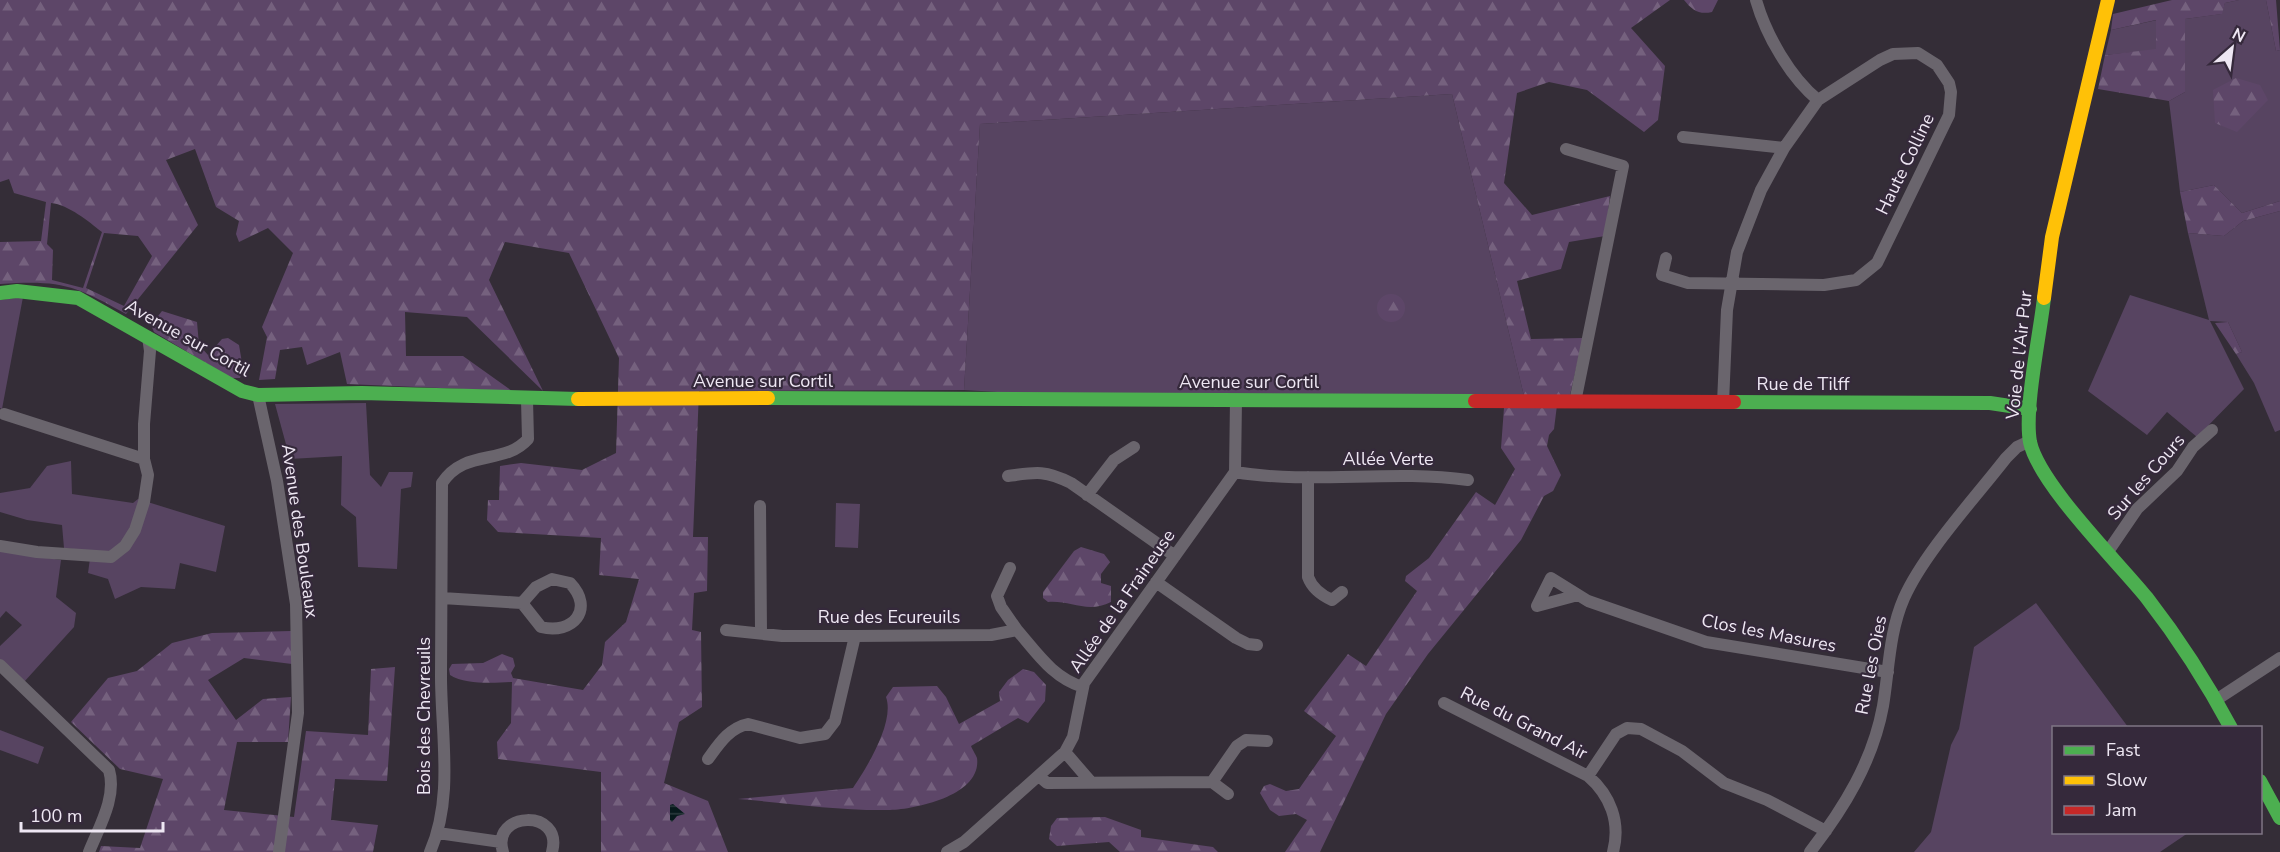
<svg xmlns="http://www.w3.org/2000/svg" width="2280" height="852" font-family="'Nunito Sans',sans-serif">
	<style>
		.green { fill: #574461 }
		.forest { fill: url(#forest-firs); fill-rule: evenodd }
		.water { fill: url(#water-rules) }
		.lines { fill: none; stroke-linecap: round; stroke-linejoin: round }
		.street { stroke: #6a656d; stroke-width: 12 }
		.fast { stroke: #4caf50; stroke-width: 14 }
		.slow { stroke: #ffc107; stroke-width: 14 }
		.jam { stroke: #c62828; stroke-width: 14 }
		.labels { text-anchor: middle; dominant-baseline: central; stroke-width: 4.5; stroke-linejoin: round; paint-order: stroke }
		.street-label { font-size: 18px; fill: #eee7f3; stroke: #35293b }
	</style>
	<defs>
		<pattern id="forest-firs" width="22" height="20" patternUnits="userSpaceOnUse" patternTransform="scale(1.5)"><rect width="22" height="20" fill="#5d4668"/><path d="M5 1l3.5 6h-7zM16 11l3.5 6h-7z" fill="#75617e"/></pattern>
		<pattern id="water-rules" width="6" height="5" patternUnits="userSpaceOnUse" patternTransform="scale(1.5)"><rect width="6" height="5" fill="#07191c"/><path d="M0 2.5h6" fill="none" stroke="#2b3a3d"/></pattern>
	</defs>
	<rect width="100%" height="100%" fill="#342d37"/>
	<path class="green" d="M2239,0H2266L2276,51L2280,50V201L2242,213L2214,185L2180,192L2169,101L2185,92V19L2221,14L2225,3Z
		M2157,20L2156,50L2105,55L2111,30Z
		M1452,94L1524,396L1045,395L964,390L980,124Z
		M2280,211V430L2275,432L2254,383L2236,354L2242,352L2228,322L2210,321L2244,389L2197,437L2167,412L2147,435L2088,391L2130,295L2209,320L2188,233L2224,236L2243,221Z
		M23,297L2,409L0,408V300Z
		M366,403L370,475L381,487L389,472H413L411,487L401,489L397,569L358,567L356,517L341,505L342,456L290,459L275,404Z
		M71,461L72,494L133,503L138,499L225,526L216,572L180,563L175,589L141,587L115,599L108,579L88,573L91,551L64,548L62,525L27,520L0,512V493L30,488L47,466Z
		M836,503L860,504L858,548L835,547Z
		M0,551L61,560L56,597L76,613L74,627L24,682L0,660V646L22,625L6,611L0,618Z
		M2036,603L2128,727L2054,728V832L2188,833L2160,852H1914L1931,832L1951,745L1959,729L1974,647Z
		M0,730L44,747L38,764L0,750Z"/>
	<path class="forest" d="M0,0H1670L1631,28L1665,66L1658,120L1644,132L1587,90L1549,82L1517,93L1504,183L1532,215L1610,196L1605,236L1569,242L1561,269L1517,281L1531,339L1583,338L1570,395L1524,396L1452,94L980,124L964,390L699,391L693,537H708L707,591L694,593L692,630L701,632L702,707L679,722L664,783L708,801L728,852H601V772L498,759L497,742L511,723L512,682C494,683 466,685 450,675L449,669L452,664L483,663L502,654L513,658L515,666L511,673L513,678L583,690L602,665L605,642L626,622L639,579L599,575L601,538L498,532L487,520L488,500H499L500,466L521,463L582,470L616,453L619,358L569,253L505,242L489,280L543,391L467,317L405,312L406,356H463L512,391L347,384L340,352L307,365L302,347L280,350L275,379L259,380L267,337L262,327L293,253L268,228L239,242L236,234L239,221L216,207L195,149L166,160L198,225L126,314C74,285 61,280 0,284V242L41,241L46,202L14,193L9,179L0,182ZM51,203C69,205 88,221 102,232L83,288L52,280L53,250L47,244ZM104,233L138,236L152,256L124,306L86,288Z
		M1684,0H1718L1712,12C1699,15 1692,10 1684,0Z
		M2172,0H2239L2225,3L2222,14L2185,19V92L2169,101L2098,89L2105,55L2156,49V20L2111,30L2113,14Z
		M2266,0H2276L2280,50L2276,51Z
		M2236,78L2260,85L2268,100L2237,132L2215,123L2213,90Z
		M2214,185L2242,213L2280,201V211L2243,221L2224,236L2188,233L2180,192Z
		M1377 308a14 14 0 1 1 28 0a14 14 0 1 1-28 0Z
		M162,311L197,322L199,345L208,355L222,339L228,338L239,345L243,369L240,378H231L154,332L151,325Z
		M2228,322L2242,352L2236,354L2215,323Z
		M1557,405L1554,429L1549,435L1547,446L1561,475L1553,491L1544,496L1521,540L1428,654L1386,714L1320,852H1285L1307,820L1296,814L1279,816L1270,810L1260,793L1264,786L1270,784L1286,791L1299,789L1336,736L1304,711L1348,654L1366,666L1417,591L1405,581L1406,576L1429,558L1476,492L1495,505L1515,469L1501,448L1504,408Z
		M1081,547L1104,554L1110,562L1101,574V583L1111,586V602C1088,614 1070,600 1048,602L1043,598V592L1074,551Z
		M291,631L292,664L244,658L208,680L236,720L263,699L291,697L288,742H237L224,810L294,817L306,731L368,735L371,669L395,667L387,781L335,779L331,820L378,825L373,852H99L101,846L140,848L163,779L120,769L71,722L108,678L137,671L172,643L212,633Z
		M1023,669L1034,672L1046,685L1045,701L1028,723L1018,718L971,746C972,749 976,755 977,758C982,795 917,809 890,810C840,811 788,803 738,799L853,788C867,767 895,722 886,697L893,687L937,686L946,697L959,724L1000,701L999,692L1008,680Z
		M1105,817L1141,830V837L1213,847L1218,852H1120L1109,842L1057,846L1049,839L1051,826L1057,818Z"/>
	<path class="water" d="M673,804L685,814L677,816L672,822L670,820V805Z"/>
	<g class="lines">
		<path class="street" d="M1756,0C1766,35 1790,77 1818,100
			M1683,137L1784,148
			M1566,149L1623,166L1575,402
			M1666,258L1662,275L1688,283L1824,285L1856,280L1877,263L1949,115L1951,92L1949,83L1937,65L1918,53L1893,54L1880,60L1818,100L1784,148L1761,190L1737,252L1727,310L1723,403
			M258,395L277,481L296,604L298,713L279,852
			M4,414L144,459
			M1235,472C1312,485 1391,469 1468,480
			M1008,476C1036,472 1045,470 1071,483L1175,556
			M1308,477V577C1312,588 1321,595 1332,600L1342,592
			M1087,495L1114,460L1134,447
			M760,506L761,632
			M0,546L37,552L111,557L125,546L135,530L144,502L148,475L144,459V424L150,351L148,337
			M2109,550L2137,509L2177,471L2193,447L2212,430
			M1010,568L997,596L1001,607L1017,630
			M552,579L570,583C595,609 573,635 541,627L522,603L536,587Z
			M1156,582L1236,638L1248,644L1257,645
			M1578,595L1537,606L1551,578L1588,601L1706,642L1888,672
			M442,598L522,603
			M726,630L782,636H855L991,635L1017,630C1037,653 1053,678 1083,687
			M0,665L109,770C117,797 99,827 89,852
			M2216,700L2280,658
			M1444,703L1588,776C1610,795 1621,822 1613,852
			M1065,752L1090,781
			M708,759C719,744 729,728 748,724L800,738L825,734L835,721L855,636
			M1588,776L1616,734L1627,728L1641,729L1682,751L1724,783L1767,800L1826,831
			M1040,777L1047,783L1212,782L1237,746L1246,740L1267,741
			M1212,782L1228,794
			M438,833L501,842
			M430,852C454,798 441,734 441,676C441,611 442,547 442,483C465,448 504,466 528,439L527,400
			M503,852C490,811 564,808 552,852
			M947,852L964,842L1065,752L1073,737L1084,683L1235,472L1236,400
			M1810,852C1844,808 1873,761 1883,706C1889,670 1889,632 1904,598C1924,553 1975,498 2006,458L2017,447L2030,441"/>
		<path class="fast" d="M0,293L17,291L78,298L242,391L258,395L362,393L578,399
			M2044,298C2040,334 2024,409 2030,442C2039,484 2118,562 2147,598C2178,638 2207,683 2231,728
			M768,398L1475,401
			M1734,402L1990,403L2030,409
			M2260,781L2280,818"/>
		<path class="slow" d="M2044,298L2052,237L2108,0
			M578,399L768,398"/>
		<path class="jam" d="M1475,401L1734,402"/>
	</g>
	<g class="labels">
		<g class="street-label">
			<text transform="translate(1905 164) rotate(-64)">Haute Colline</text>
			<text transform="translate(188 338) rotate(29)">Avenue sur Cortil</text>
			<text transform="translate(2019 355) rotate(-84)">Voie de l'Air Pur</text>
			<text x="763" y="381">Avenue sur Cortil</text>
			<text x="1249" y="382">Avenue sur Cortil</text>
			<text x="1803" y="384">Rue de Tilff</text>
			<text x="1388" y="459">Allée Verte</text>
			<text transform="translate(2146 477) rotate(-49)">Sur les Cours</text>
			<text transform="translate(300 531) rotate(82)">Avenue des Bouleaux</text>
			<text transform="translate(1122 601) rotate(-55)">Allée de la Fraineuse</text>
			<text x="889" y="617">Rue des Ecureuils</text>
			<text transform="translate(1769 633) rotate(11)">Clos les Masures</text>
			<text transform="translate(1871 665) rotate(-79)">Rue les Oies</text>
			<text transform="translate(424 716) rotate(-90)">Bois des Chevreuils</text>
			<text transform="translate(1524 723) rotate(27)">Rue du Grand Air</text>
		</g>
	</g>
	<rect x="2052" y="726" width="210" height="108" fill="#35293b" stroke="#7f7585" stroke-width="1.5"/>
	<rect x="2064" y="746" width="30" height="9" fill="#4caf50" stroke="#7f7585" stroke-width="1.5"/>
	<text x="2106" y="756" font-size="18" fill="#eee7f3">Fast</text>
	<rect x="2064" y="776" width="30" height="9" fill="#ffc107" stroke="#7f7585" stroke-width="1.5"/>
	<text x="2106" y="786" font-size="18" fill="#eee7f3">Slow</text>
	<rect x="2064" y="806" width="30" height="9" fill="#c62828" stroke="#7f7585" stroke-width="1.5"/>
	<text x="2106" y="816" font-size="18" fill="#eee7f3">Jam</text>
	<g transform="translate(2232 48) rotate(28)" stroke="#35293b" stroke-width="4.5" paint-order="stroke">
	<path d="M0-4.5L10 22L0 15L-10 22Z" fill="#eee7f3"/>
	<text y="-9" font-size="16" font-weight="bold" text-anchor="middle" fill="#eee7f3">N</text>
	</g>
	<path d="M21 822v9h142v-9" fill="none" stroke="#eee7f3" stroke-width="3"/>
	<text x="30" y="822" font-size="18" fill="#eee7f3" stroke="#35293b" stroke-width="4.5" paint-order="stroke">100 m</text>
</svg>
